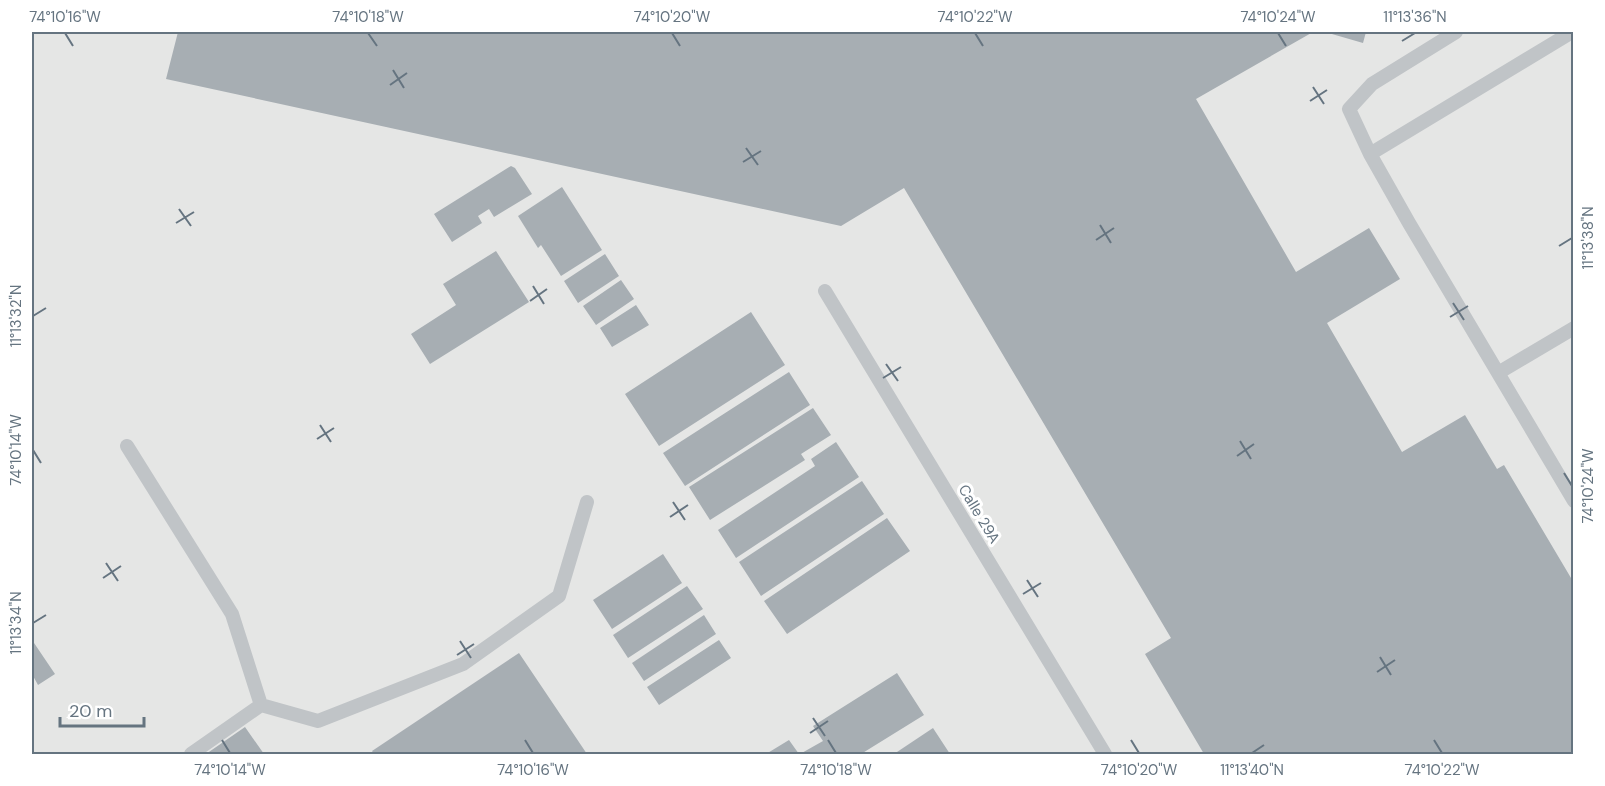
<svg xmlns="http://www.w3.org/2000/svg" width="1605" height="786" font-family="'DM Sans',sans-serif">
	<style>
		.built { fill: #e5e6e5 }
		.building { fill: #a7aeb3 }
		.lines { fill: none; stroke-linecap: round; stroke-linejoin: round }
		.lane { stroke: #c0c4c7; stroke-width: 14 }
		.ticks { fill: none; stroke: #657480; stroke-width: 2 }
		.labels { text-anchor: middle; dominant-baseline: central; stroke-width: 6; stroke-linejoin: round; paint-order: stroke }
		.street-label { font-size: 15px; fill: #657480; stroke: #fff }
		.neatline { fill: none; stroke: #657480; stroke-width: 2 }
		.ticks-label { font-size: 15px; text-anchor: middle; fill: #657480 }
	</style>
	<rect width="100%" height="100%" fill="#f5f5f1"/>
	<path class="built" d="M32,32H1573V754H32Z"/>
	<path class="building" d="M178,32H1313L1196,99L1296,272L1369,228L1400,279L1327,323L1402,452L1465,415L1497,469L1504,465L1574,583V754H1204L1145,654L1171,638L904,188L841,226L166,79Z
		M1325,32H1366L1363,43Z
		M511,166L515,168L532,194L494,217L489,209L478,216L482,223L452,242L434,214Z
		M562,187L602,250L561,276L541,245L538,248L518,216Z
		M496,251L529,302L430,364L411,334L456,305L443,284Z
		M605,254L619,276L578,303L564,281Z
		M621,280L634,299L596,325L583,306Z
		M636,305L649,325L612,347L600,328Z
		M751,312L785,365L659,446L625,394Z
		M789,372L810,405L685,486L663,453Z
		M813,408L831,435L801,454L805,460L710,520L689,487Z
		M836,442L859,477L736,558L718,530L815,466L811,459Z
		M862,481L884,514L761,596L739,562Z
		M887,518L910,551L787,634L764,601Z
		M663,554L682,583L612,629L593,600Z
		M687,586L703,609L628,658L613,635Z
		M704,615L716,634L644,681L632,663Z
		M32,640L55,674L38,685L32,674Z
		M719,640L731,658L659,705L647,687Z
		M519,653L587,754H374L372,751Z
		M897,673L924,715L861,754H800L823,741L813,726Z
		M245,727L264,754H206Z
		M933,728L950,754H894Z
		M789,740L799,754H766Z"/>
	<g class="lines">
		<path class="lane" d="M1456,32L1372,84L1349,109L1370,154L1409,223L1574,501
			M1370,154L1572,32
			M825,291L1105,754
			M1498,373L1574,328
			M127,446L232,614L261,705
			M191,754L261,705L318,721L463,664L559,596L587,502"/>
	</g>
	<path class="ticks" d="M65,33L73,46M368,33L377,46M672,33L680,46M975,33L983,46M1278,33L1286,46M1402,41L1415,33M393,70L404,88M390,85L407,73M1313,87L1324,104M1310,101L1327,90M746,148L758,165M743,162L761,151M179,209L191,226M176,223L194,212M1100,225L1111,243M1096,240L1114,228M1559,246L1572,238M533,286L544,304M530,301L547,289M1453,303L1464,320M33,316L46,308M1450,317L1468,306M886,364L898,381M883,378L901,367M320,425L331,442M317,439L334,428M1240,441L1251,459M33,450L41,463M1237,456L1254,444M1564,473L1572,486M673,502L685,520M670,517L688,505M106,563L118,581M103,578L121,566M1027,580L1038,597M1023,594L1041,583M33,623L46,615M460,641L471,658M457,655L474,644M1380,657L1391,675M1377,672L1395,660M813,718L825,736M810,733L828,721M222,740L230,753M525,740L533,753M828,740L836,753M1131,740L1139,753M1434,740L1442,753M1252,753L1264,745"/>
	<g class="labels">
		<g class="street-label">
			<text transform="translate(979 514) rotate(59)">Calle 29A</text>
		</g>
	</g>
	<rect width="1605" height="786" fill="none" stroke="#ffffff" stroke-width="66"/>
	<path d="M60 717v9h84v-9" fill="none" stroke="#657480" stroke-width="3"/>
	<text x="69" y="717" font-size="18" fill="#657480" stroke="#ffffff" stroke-width="4.5" paint-order="stroke">20 m</text>
	<rect x="33" y="33" width="1539" height="720" class="neatline"/>
	<g class="ticks-label">
		<text x="65" y="22">74°10'16"W</text>
		<text x="368" y="22">74°10'18"W</text>
		<text x="672" y="22">74°10'20"W</text>
		<text x="975" y="22">74°10'22"W</text>
		<text x="1278" y="22">74°10'24"W</text>
		<text x="1415" y="22">11°13'36"N</text>
		<text transform="translate(1588 238) rotate(-90)" y="5">11°13'38"N</text>
		<text transform="translate(16 316) rotate(-90)" y="5">11°13'32"N</text>
		<text transform="translate(16 450) rotate(-90)" y="5">74°10'14"W</text>
		<text transform="translate(1588 486) rotate(-90)" y="5">74°10'24"W</text>
		<text transform="translate(16 623) rotate(-90)" y="5">11°13'34"N</text>
		<text x="230" y="775">74°10'14"W</text>
		<text x="533" y="775">74°10'16"W</text>
		<text x="836" y="775">74°10'18"W</text>
		<text x="1139" y="775">74°10'20"W</text>
		<text x="1252" y="775">11°13'40"N</text>
		<text x="1442" y="775">74°10'22"W</text>
	</g>
</svg>
